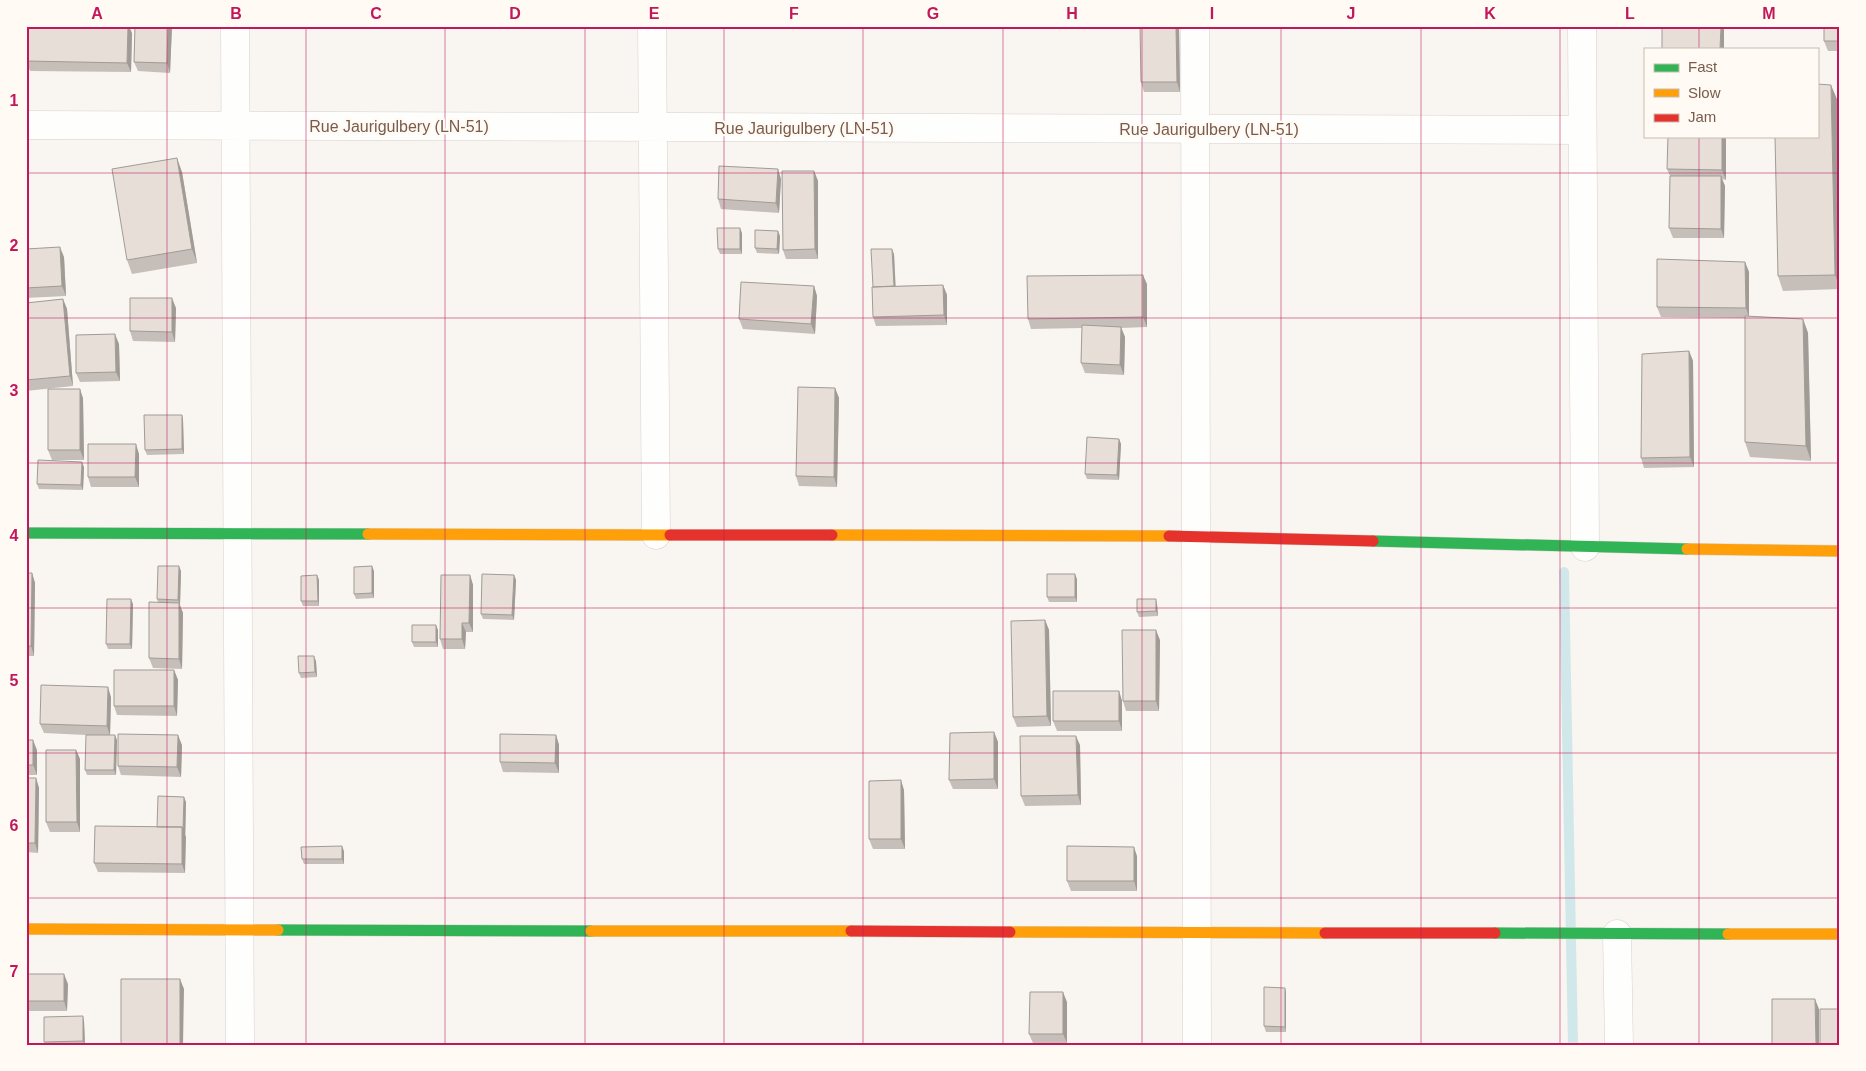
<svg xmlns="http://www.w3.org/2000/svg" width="1866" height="1071" font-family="Helvetica,sans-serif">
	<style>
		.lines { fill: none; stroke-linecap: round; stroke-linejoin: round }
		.stream { stroke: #d0e8ea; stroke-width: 10 }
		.street-casing { stroke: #d7d1cb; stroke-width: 29 }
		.fast-casing { stroke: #d9d2cb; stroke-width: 12 }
		.slow-casing { stroke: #d9d2cb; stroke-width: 12 }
		.jam-casing { stroke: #d9d2cb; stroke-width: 12 }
		.street { stroke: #fefefd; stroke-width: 28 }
		.fast { stroke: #30b455; stroke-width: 11 }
		.slow { stroke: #ff9f0a; stroke-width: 11 }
		.jam { stroke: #e5322d; stroke-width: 11 }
		.wall { fill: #c6bfb9 }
		.shaded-wall { fill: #a19b96 }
		.building { fill: #e6ded7; stroke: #a19b96 }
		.grid { fill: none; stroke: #c2185b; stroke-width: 1; stroke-opacity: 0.55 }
		.labels { text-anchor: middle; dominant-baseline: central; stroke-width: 4.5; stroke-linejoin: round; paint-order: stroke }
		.street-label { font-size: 16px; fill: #7a5c4d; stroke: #fffaf3 }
		.neatline { fill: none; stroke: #c2185b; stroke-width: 2 }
		.grid-label { font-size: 16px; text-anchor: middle; font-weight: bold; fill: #c2185b }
	</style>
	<rect width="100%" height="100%" fill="#f9f5f0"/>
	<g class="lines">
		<path class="stream" d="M1564,572L1573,1045"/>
		<g class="street-casing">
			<path id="street" d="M235,26L240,1045
				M652,26L656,535
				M1195,26L1197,1045
				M1582,26L1585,547
				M26,125L1582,130
				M1617,934L1619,1045"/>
		</g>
		<g class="fast-casing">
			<path id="fast" d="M26,533L368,534
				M1373,541L1687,549
				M278,930L591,931
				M1495,933L1728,934"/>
		</g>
		<g class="slow-casing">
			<path id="slow" d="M368,534L670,535
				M832,535L1169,536
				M1687,549L1840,551
				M26,929L278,930
				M591,931H851
				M1010,932L1325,933
				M1728,934H1840"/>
		</g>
		<g class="jam-casing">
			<path id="jam" d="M670,535H832
				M1169,536L1373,541
				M851,931L1010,932
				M1325,933H1495"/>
		</g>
		<use href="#street" class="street"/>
		<use href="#fast" class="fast"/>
		<use href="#slow" class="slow"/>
		<use href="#jam" class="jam"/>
	</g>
	<path class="wall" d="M135,26H172L170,73L138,71L134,62Z
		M1111,26H1179L1180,92H1144L1141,82L1140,27Z
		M1840,26V51H1828L1824,41Z
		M132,33L131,72L30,71L26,61Z
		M1837,99L1840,289L1783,291L1778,276Z
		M1668,136H1726V180L1722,179L1725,186L1724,238H1673L1669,228L1670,176L1667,169Z
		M814,171L818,181V259H786L783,250Z
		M182,172L197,263L132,274L127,260Z
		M781,179L779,213L721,209L718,199Z
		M742,233V254H720L718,249Z
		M780,236L779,254L757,253L755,248Z
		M26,249L64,257L66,296L26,298Z
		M894,254L895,286L943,285L947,295V325L876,326L873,317Z
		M1745,262L1749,272V316L1803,319L1808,333L1811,461L1750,457L1745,442V318L1661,317L1657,307Z
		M1147,284V327L1121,328L1125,337L1124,375L1085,373L1081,363L1082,328L1031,329L1028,319Z
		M814,286L817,296L815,334L743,329L739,319Z
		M63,299L67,309L73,386L26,391V303Z
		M176,308L175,342L133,341L130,331Z
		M119,344L120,381L80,382L76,373Z
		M1689,351L1693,361L1694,467L1644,468L1641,458Z
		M835,388L839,398L837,487L799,486L796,476Z
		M83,398L84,460H52L48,450Z
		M182,415L183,420L184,454L147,455L145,450Z
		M1119,439L1121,444L1119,480L1087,479L1085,474Z
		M139,454V487H91L88,477Z
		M84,467L83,490L39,489L37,484Z
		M181,571L180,605L183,613L182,669L153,668L149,658L158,602L157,599Z
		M374,571V598L356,599L354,594Z
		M26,573H32L35,583L34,656H26Z
		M317,575L319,580V606H303L301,601Z
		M470,575L473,585V632H466L465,649H443L440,639Z
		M514,575L516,580L514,620L483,619L481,614Z
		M1077,579V602H1049L1047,597Z
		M133,604L132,649H108L106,644Z
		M1157,604L1158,616L1139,617L1137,612Z
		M1045,620L1049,630L1051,726L1017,727L1013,717Z
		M438,630V647H414L412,642Z
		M1160,640L1159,711H1126L1123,701Z
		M316,661L317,677L301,678L299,673Z
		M174,670L178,680L177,716L117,715L114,706Z
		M1119,691L1122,701V731H1057L1053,721Z
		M111,697L110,735L117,740L116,775H87L85,770L86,735L44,733L40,724Z
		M994,732L998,742V789H953L949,780Z
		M556,735L559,745V773L503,772L500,762Z
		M26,740L37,750V775H26Z
		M182,745L181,777L121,775L118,766Z
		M1080,745L1081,805L1025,806L1021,796Z
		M76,750L80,759V832H50L46,822Z
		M26,778H36L39,788L38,853L26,852Z
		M904,790L905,849H873L869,839Z
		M186,802L185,873L98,872L94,863L157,827Z
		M344,851V864H304L302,859Z
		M1137,856V891H1071L1067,881Z
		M26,974L68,984L67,1011H26Z
		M1285,988L1286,993V1032H1266L1264,1026Z
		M1067,1002V1043H1033L1029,1034Z
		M84,1021L85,1045H46L44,1042Z"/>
	<path class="shaded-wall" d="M128,26H129L132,33L131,72L127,63Z
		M168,26H172L170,73L167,63Z
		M1176,26H1179L1180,92L1177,82Z
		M1721,26H1724V49H1720Z
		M1831,85L1837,99L1840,288L1835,275Z
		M1722,136H1726V180L1722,170Z
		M177,158L182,172L197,263L192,249Z
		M778,169L781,179L779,213L776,203Z
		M814,171L818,181V259L815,249Z
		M1721,176L1725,186L1724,238L1721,229Z
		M740,228L742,233V254L740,249Z
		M778,231L780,236L779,254L777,249Z
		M60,247L64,257L66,296L62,286Z
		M892,249L894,254L896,293L894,288Z
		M1745,262L1749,272V318L1746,308Z
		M1143,275L1147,284V327L1143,317Z
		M943,285L947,295V325L944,315Z
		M814,286L817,296L815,334L811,324Z
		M172,298L176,308L175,342L172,332Z
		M63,299L67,309L73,386L70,376Z
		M1803,319L1808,333L1811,461L1806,446Z
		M1121,327L1125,337L1124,375L1120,365Z
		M115,334L119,344L120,381L116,372Z
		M1689,351L1693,361L1694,467L1690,457Z
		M835,388L839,398L837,487L834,477Z
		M80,389L83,398L84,460L80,450Z
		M182,415L183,420L184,454L182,449Z
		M1119,439L1121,444L1119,480L1117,475Z
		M136,444L139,454V487L135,477Z
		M82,462L84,467L83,490L81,485Z
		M179,566L181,571L180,605L178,600Z
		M372,566L374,571V598L372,593Z
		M32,573L35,583L34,656L31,646Z
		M1075,574L1077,579V602L1075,597Z
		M317,575L319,580V606L318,601Z
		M470,575L473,585V632L469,623Z
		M514,575L516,580L514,620L512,615Z
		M131,599L133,604L132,649L130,644Z
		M1156,599L1157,604L1158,616L1156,611Z
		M179,603L183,613L182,669L179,659Z
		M1045,620L1049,630L1051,726L1047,716Z
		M462,623L466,632L465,649L462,639Z
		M436,625L438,630V647L436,642Z
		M1156,630L1160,640L1159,711L1156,701Z
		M314,656L316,661L317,677L315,672Z
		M174,670L178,680L177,716L174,706Z
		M108,687L111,697L110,736L107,726Z
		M1119,691L1122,701V731L1119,721Z
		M994,732L998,742V789L994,779Z
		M115,735L117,740L116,775L114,770Z
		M178,735L182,745L181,777L177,767Z
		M556,735L559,745V773L555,763Z
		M1076,736L1080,745L1081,805L1078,795Z
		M33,740L37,750V775L33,765Z
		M76,750L80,759V832L77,822Z
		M36,778L39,788L38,853L35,843Z
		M901,780L904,790L905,849L901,839Z
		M184,797L186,802L185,835L183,830Z
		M182,827L186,837L185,873L182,864Z
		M342,846L344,851V864L342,859Z
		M1134,847L1137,856V891L1134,881Z
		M64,974L68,984L67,1011L64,1001Z
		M180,979L184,989L183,1045H180Z
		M1285,988L1286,993V1032L1285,1027Z
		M1063,992L1067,1002V1043L1063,1034Z
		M1815,999L1819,1009V1045H1816Z
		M83,1016L84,1021L85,1045L83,1041Z
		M26,1034L28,1038V1045H26Z"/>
	<path class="building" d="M27,26H128L127,63L26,61Z
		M135,26H168L167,63L134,62Z
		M1140,26H1176L1177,82H1141Z
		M1662,26H1721L1720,49H1662Z
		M1824,26H1840V41H1824Z
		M1817,84L1831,85L1835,275L1778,276L1775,136H1817Z
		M1668,136H1722V170L1667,169Z
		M177,158L192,249L127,260L112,169Z
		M719,166L778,169L776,203L718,199Z
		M782,171H814L815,249L783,250Z
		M1670,176H1721V229L1669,228Z
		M717,228H740V249H718Z
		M755,230L778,231L777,249L755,248Z
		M60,247L62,286L26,288V249Z
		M871,249H892L894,286L873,287Z
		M1657,259L1745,262L1746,308L1657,307Z
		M1143,275V317L1028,319L1027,276Z
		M741,282L814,286L811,324L739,319Z
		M943,285L944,315L873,317L872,287Z
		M130,298H172V332L130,331Z
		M63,299L70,376L26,380V303Z
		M1745,316L1803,319L1806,446L1745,442Z
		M1082,325L1121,327L1120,365L1081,363Z
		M115,334L116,372L76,373V335Z
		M1689,351L1690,457L1641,458L1642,354Z
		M798,387L835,388L834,477L796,476Z
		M48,389H80V450H48Z
		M144,415H182V449L145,450Z
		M1087,437L1119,439L1117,475L1085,474Z
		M88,444H136L135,477H88Z
		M38,460L82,462L81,485L37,484Z
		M158,566H179L178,600L157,599Z
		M372,566V593L354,594V567Z
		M26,573H32L31,646H26Z
		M482,574L514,575L512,615L481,614Z
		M1047,574H1075V597H1047Z
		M317,575L318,601H301V576Z
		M441,575H470L469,623H462V639H440Z
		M107,599H131L130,644H106Z
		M1137,599H1156V611L1137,612Z
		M149,602L179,603V659L149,658Z
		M1045,620L1047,716L1013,717L1011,621Z
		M412,625H436V642H412Z
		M1122,630H1156V701H1123Z
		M298,656H314L315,672L299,673Z
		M114,670H174V706H114Z
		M41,685L108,687L107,726L40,724Z
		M1053,691H1119V721H1053Z
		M994,732V779L949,780L950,733Z
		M118,734L178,735L177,767L118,766Z
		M500,734L556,735L555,763L500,762Z
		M86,735H115L114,770H85Z
		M1020,736H1076L1078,795L1021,796Z
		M26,740H33V765H26Z
		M46,750H76L77,822H46Z
		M26,778H36L35,843H26Z
		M901,780V839H869V781Z
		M158,796L184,797L183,830L182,827H157Z
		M95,826L182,827V864L94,863Z
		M342,846V859H302L301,847Z
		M1067,846L1134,847V881H1067Z
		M26,974H64V1001H26Z
		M121,979H180V1045H121Z
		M1264,987L1285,988V1027L1264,1026Z
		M1030,992H1063V1034H1029Z
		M1772,999H1815L1816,1045H1772Z
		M1820,1009H1840V1045H1820Z
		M83,1016V1041L44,1042V1017Z"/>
	<path class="grid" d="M167,26V1045M306,26V1045M445,26V1045M585,26V1045M724,26V1045M863,26V1045M1003,26V1045M1142,26V1045M1281,26V1045M1421,26V1045M1560,26V1045M1699,26V49M1699,136V1045M26,173H1840M26,318H1840M26,463H1840M26,608H1840M26,753H1840M26,898H1840"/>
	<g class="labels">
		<g class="street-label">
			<text x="399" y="126">Rue Jaurigulbery (LN-51)</text>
			<text x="804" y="128">Rue Jaurigulbery (LN-51)</text>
			<text x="1209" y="129">Rue Jaurigulbery (LN-51)</text>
		</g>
	</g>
	<rect width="1866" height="1071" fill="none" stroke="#fffaf3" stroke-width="55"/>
	<rect x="1644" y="48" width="175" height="90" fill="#fffaf3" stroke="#cabbb1"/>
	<rect x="1654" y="64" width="25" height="8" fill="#30b455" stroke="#cabbb1"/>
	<text x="1688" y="72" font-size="15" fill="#7a5c4d">Fast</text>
	<rect x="1654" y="89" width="25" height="8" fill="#ff9f0a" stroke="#cabbb1"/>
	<text x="1688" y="98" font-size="15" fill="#7a5c4d">Slow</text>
	<rect x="1654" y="114" width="25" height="8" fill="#e5322d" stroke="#cabbb1"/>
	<text x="1688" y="122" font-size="15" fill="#7a5c4d">Jam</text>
	<rect x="28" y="28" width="1810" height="1016" class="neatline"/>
	<g class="grid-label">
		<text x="97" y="19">A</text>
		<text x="236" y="19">B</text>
		<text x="376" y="19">C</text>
		<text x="515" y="19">D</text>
		<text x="654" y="19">E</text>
		<text x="794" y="19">F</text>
		<text x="933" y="19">G</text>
		<text x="1072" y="19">H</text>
		<text x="1212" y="19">I</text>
		<text x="1351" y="19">J</text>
		<text x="1490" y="19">K</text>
		<text x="1630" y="19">L</text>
		<text x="1769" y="19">M</text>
		<text x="14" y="106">1</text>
		<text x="14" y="251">2</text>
		<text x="14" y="396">3</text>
		<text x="14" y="541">4</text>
		<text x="14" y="686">5</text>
		<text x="14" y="831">6</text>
		<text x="14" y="977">7</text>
	</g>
</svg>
